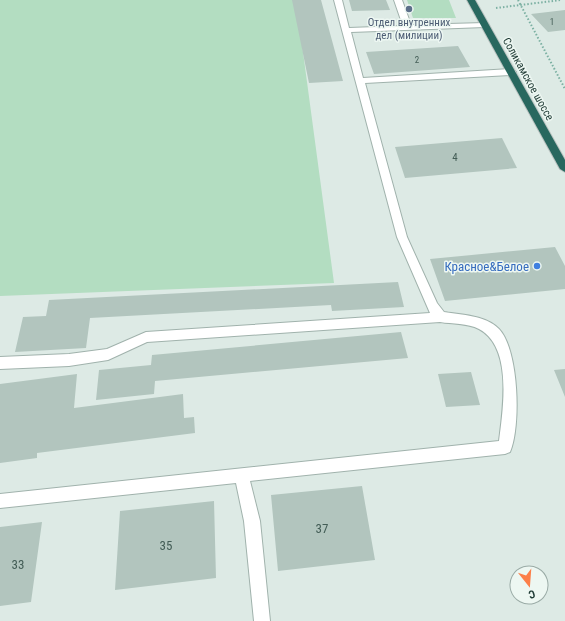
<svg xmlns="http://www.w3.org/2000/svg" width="565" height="621" font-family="'Roboto Condensed',sans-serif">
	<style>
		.green { fill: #b3ddc1 }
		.building { fill: #b2c5be }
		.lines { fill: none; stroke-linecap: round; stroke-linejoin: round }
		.minor-casing { stroke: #a0b2ac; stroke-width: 2 }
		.highway-casing { stroke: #bcc4c2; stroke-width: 2 }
		.path { stroke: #7bb0a2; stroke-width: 2; stroke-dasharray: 1.5 2; stroke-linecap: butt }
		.minor { fill: #fff; fill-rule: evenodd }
		.highway { fill: #28685f; fill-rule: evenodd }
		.service-dot { fill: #5c6f8a; stroke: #edf7f2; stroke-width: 1.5 }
		.shop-dot { fill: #3f7fe0; stroke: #edf7f2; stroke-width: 1.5 }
		.labels { text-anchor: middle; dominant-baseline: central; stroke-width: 3; stroke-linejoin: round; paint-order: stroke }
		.far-number-label { font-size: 9px; fill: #435d56 }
		.far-service-label { font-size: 11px; fill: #4e5e75; stroke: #edf7f2 }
		.far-street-label { font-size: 11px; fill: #1e3a34; stroke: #edf7f2 }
		.number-label { font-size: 11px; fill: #435d56 }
		.shop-label { font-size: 13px; fill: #366cbe; stroke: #edf7f2; text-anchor: end }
		.near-number-label { font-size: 13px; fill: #435d56 }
	</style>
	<rect width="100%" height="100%" fill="#ddeae5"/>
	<path class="green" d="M0,0H296L334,283L0,296Z
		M407,0H449L456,18H413Z"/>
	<path class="building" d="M292,0H321L343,81L309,83Z
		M349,0H386L390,10L352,11Z
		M565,10V30L548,32L531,14Z
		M458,46L470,67L374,74L366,52Z
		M502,138L517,168L405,178L395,147Z
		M555,247L565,266V289L445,301L430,259Z
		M398,282L404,307L332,311L331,305L90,318L86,348L15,352L23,317L46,316L49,300Z
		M401,332L408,358L155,381L154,394L96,400L99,370L151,365L152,355Z
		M565,369V397L554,370Z
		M471,372L480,405L446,407L438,374Z
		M77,374L74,408L183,394L184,418L194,417L195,433L37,453V458L0,463V384Z
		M362,486L375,560L278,571L271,495Z
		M214,501L216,578L115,590L120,511Z
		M42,522L31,602L0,606V527Z"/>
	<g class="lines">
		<g class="minor-casing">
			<path id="minor" d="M334,0H342L349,28L403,26L394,0H402L411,25L485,23L489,25L485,27L351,32L363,78L512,69L516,72L512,75L365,83L407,237L437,303L444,312C462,315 485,315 499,329C519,350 521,427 510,452L505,454L250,481L260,521L270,621H254L244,521L236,483L0,508V494L499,441C503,409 513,347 479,329C468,323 452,324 440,322L147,342L108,360L69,366L0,369V357L69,354L107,349L146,332L430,313L397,237Z"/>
		</g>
		<g class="highway-casing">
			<path id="highway" d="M467,0H475L565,160V172L560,169Z"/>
		</g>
		<path class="path" d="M518,0L565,89
			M496,8L561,0"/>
		<use href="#minor" class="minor"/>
		<use href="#highway" class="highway"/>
	</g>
	<circle class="service-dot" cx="409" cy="9" r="4"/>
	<circle class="shop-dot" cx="537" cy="266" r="4"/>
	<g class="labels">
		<g class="far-number-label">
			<text x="552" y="22">1</text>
			<text x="417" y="60">2</text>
		</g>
		<g class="far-service-label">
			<text x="409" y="22">Отдел внутренних<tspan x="409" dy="13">дел (милиции)</tspan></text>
		</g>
		<g class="far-street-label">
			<text transform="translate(528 79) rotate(61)">Соликамское шоссе</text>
		</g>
		<g class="number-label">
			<text x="455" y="157">4</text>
		</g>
		<g class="shop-label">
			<text x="529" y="266">Красное&amp;Белое</text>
		</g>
		<g class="near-number-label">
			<text x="322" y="528">37</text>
			<text x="166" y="545">35</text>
			<text x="18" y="564">33</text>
		</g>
	</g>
	<g transform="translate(529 585) rotate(163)"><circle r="19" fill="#edf7f2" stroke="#9aaba6"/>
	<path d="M0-3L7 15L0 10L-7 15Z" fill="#fc7f49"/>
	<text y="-6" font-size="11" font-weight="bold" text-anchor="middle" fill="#1e3a34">С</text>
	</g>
</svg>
